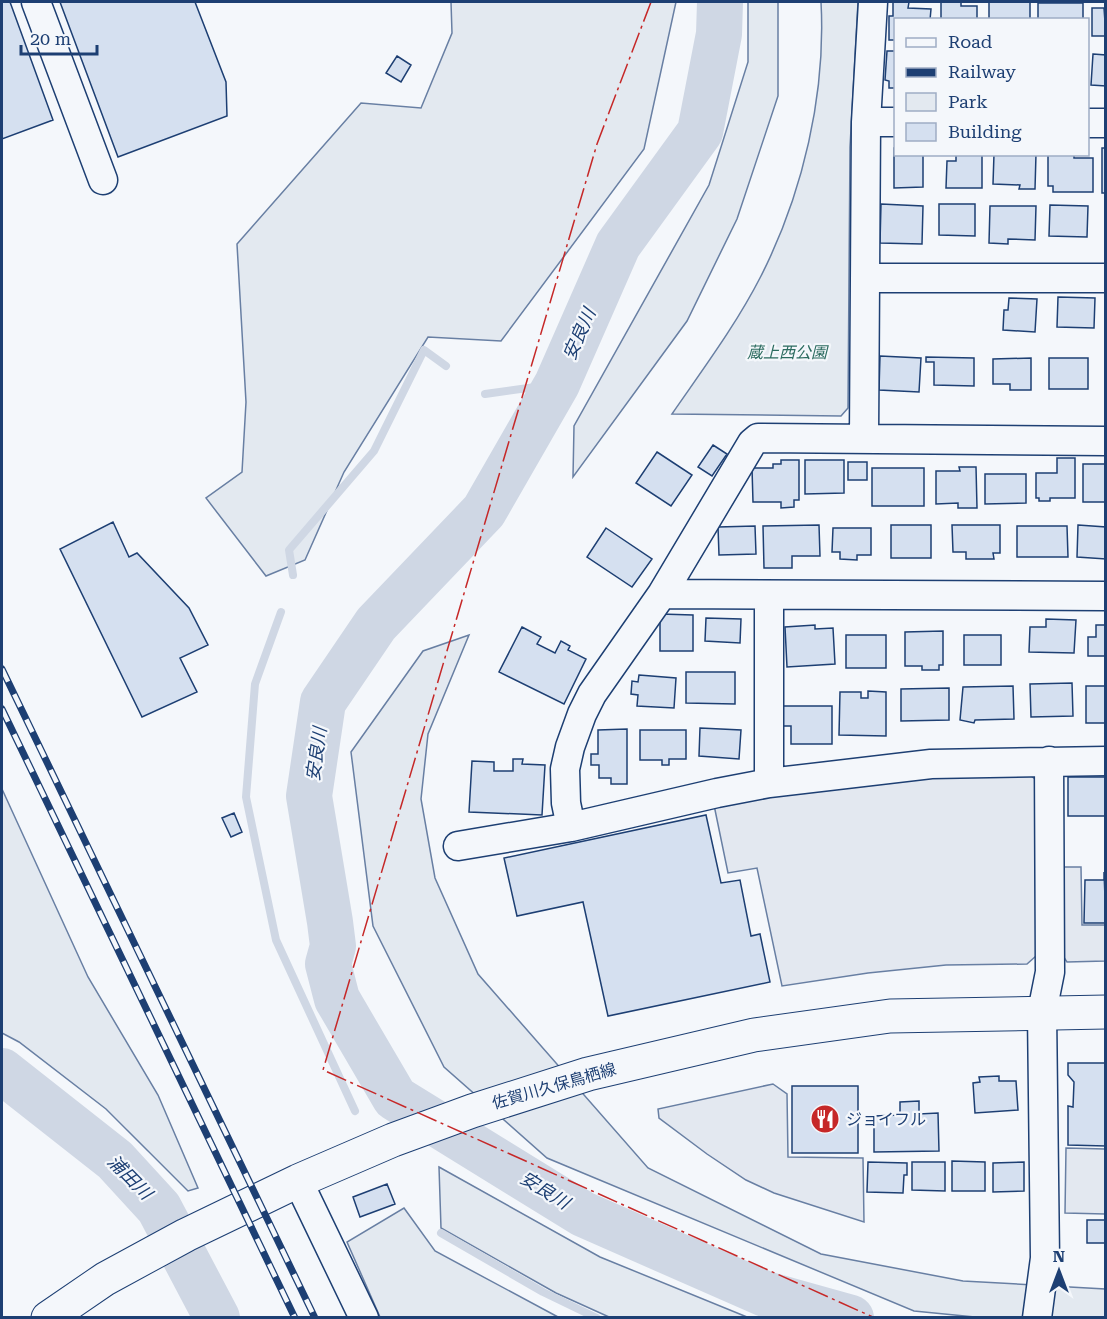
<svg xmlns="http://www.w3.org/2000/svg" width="1107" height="1319" font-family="'Roboto Serif','Noto Sans JP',serif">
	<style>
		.green { fill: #e3e9f0; stroke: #687fa3; stroke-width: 1.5 }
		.parking { fill: #e3e8f0; stroke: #687fa3; stroke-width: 1.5 }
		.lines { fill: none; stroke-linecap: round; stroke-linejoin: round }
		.stream { stroke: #cfd7e4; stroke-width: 8 }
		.river { stroke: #cfd7e4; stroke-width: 46 }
		.building { fill: #d5e0f0; stroke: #1d3f73; stroke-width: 1.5 }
		.minor-casing { stroke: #1d3f73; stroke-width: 31 }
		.major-casing { stroke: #1d3f73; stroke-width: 35 }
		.minor { stroke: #f4f7fb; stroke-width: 28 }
		.major { stroke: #f4f7fb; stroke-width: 33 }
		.rail-casing { stroke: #1d3f73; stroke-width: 7 }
		.rail { stroke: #f4f7fb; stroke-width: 4.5; stroke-dasharray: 14; stroke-linecap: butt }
		.power { stroke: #c62828; stroke-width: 1.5; stroke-dasharray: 21 4.5 3 4.5; stroke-linecap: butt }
		.labels { text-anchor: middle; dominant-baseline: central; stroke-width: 4.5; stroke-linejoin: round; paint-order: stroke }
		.park-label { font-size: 16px; font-style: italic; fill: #2c6c60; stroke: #f4f7fb }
		.street-label { font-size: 16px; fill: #1d3f73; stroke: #f4f7fb }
		.poi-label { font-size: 16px; fill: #1d3f73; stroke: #f4f7fb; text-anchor: start }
		.water-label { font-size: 18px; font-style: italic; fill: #1d3f73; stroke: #f4f7fb }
	</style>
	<rect width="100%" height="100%" fill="#f4f7fb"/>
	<path class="green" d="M451,2H676L644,149L501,341L428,337L344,472L305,560L266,576L206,498L242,472L246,402L237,244L361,103L421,108L452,33Z
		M748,2H778V96L737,219L687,321L573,477L574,426L709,185L748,62Z
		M821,2H858L850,147L848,408L841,416L672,414C703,369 736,325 761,276C803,193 826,94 821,2Z
		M469,635L428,734L421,799L435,878L478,974L648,1168L821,1254L963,1281L1105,1289V1317L985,1318L914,1311L547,1158L444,1067L373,926L351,752L423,651Z
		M2,789L88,977L158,1095L198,1188L188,1191L106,1109L19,1042L2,1033Z
		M439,1167L600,1257L747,1317H609L556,1293L441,1228Z
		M404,1208L435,1251L558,1317H380L347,1242Z"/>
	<path class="parking" d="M1027,773L1035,779L1036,956L1027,964L946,965L868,973L782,986L757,868L728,873L714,805L791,792L943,776Z
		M1060,867H1081L1082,925H1105V961L1067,962L1061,953Z
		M773,1084L787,1094L788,1157L863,1158L864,1222L774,1193L746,1180L707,1154L659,1118L658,1109Z
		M1066,1148L1105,1149V1214L1065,1213Z"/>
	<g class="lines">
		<path class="stream" d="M485,394L557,384
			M293,575L289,550L374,451L424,350L446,366
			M281,612L255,684L246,797L276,940L355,1111
			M441,1233L543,1292L597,1318"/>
		<path class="river" d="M720,2L719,34L700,132L618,245L557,384L484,511L376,624L323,702L309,796L330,922L333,946L328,964L337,999L395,1098L583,1214L765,1294L851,1318
			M2,1071L115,1160L159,1208L217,1318"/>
	</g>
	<path class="building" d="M2,2H10L53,120L2,139Z
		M60,2H195L226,82L227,116L118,157Z
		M893,2H909L908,8L931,9L930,20H896V40H889V16H893Z
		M941,2H961V6H977V20H941Z
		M989,2H1030V20H989Z
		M1038,3H1083V20H1038Z
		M1092,8H1104L1106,36H1092Z
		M887,51H896V88H889V81L885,80Z
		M1093,54L1106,55V86L1091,85Z
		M397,56L411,65L401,82L386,73Z
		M894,148H896V154H923V187L894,188Z
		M1102,148H1106V193H1102Z
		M956,154H982V188H946L947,161H956Z
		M994,154H1036L1035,189H1019L1020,185L993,184Z
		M1048,154H1074V158H1093V192H1053V186H1048Z
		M881,204L923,206L922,244L880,243Z
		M939,204H975V236L939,235Z
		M1050,205L1088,206L1087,237L1049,236Z
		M990,206H1036L1035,240L1008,239V244L989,243Z
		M1058,297L1095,298L1094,328L1057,327Z
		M1009,298L1037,299L1035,332L1003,330L1004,310H1008Z
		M880,356L921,358L919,392L879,390Z
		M926,357L974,358V386L934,385V362H926Z
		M1031,358V390H1010V384H993V359Z
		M1049,358H1088V389H1049Z
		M713,445L727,454L712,476L698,467Z
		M657,452L692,475L671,506L636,483Z
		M1057,458H1075V498H1050V501H1039V498H1036V473H1057Z
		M781,460H799V500H794V507L781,508V502H753L752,468H773V464H781Z
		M805,460H844V493L805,494Z
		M848,462H867V480H848Z
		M1083,464H1106V502H1083Z
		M959,467H976L977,508H958V503L936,504V471H960Z
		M872,468H924V506H872Z
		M985,474H1026V503L985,504Z
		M113,522L129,557L137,553L189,608L208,645L180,658L197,692L142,717L60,549Z
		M819,525L820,556H792V568H764L763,526Z
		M891,525H931V558H891Z
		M952,525H1000V553H993L994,559H966V552H953Z
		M1078,525L1106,527V559L1077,557Z
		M755,526L756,554L719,555L718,527Z
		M1017,526H1067L1068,557H1017Z
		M606,528L652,559L632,587L587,557Z
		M833,528H871V555H857V560L840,559V552H832Z
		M660,614L693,615V651H660Z
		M706,618L741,619L740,643L705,641Z
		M1046,619L1076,620L1074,653L1029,652L1030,627H1046Z
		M815,625V629L833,628L835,664L787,667L785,627Z
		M1096,625H1106V656H1088V637H1096Z
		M522,627L541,637L537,644L555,653L561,641L570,646L568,650L586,659L564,704L499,672Z
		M943,631V665H939V670H922V666H905V632Z
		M846,635H886V668H846Z
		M964,635H1001V665H964Z
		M686,672H735V704L686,703Z
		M639,675L676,678L674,708L637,706L638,695L631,694L632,681L638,682Z
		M1072,683L1073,716L1031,717L1030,684Z
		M1013,686L1014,719L975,720L974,723L960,720L963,687Z
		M1086,686H1106V723H1086Z
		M949,688V720L901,721V689Z
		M868,691L886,692V736L839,735L840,692H861V698H868Z
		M781,706H832V744H791V726H781Z
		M700,728L741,730L739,759L699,756Z
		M627,729V784H611V778H599V765H591V754H598V730Z
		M640,730H686V759H669V765H662V760H640Z
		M513,759H523L522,764L545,765L542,815L469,812L472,761L494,762V771H513Z
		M1068,777H1106V816H1068Z
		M234,813L242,832L231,837L222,818Z
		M706,815L721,883L740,880L751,936L760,934L770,982L608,1016L583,902L517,916L504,858Z
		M1104,872L1106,923H1084L1085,880H1104Z
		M1068,1063H1106V1146L1068,1145V1106L1073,1107L1074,1082L1068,1075Z
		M999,1076V1081H1016L1018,1110L975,1113L973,1083L980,1082L979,1077Z
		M792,1086H858V1153H792Z
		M919,1101V1114L938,1113L939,1151L874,1152V1116L900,1115V1102Z
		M952,1161L985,1162V1191H952Z
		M868,1162L907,1163V1175H904L903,1193L867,1192Z
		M912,1162H945V1191L912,1190Z
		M1024,1162V1191L993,1192V1163Z
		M387,1184L395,1204L360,1217L353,1197Z
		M1087,1220H1106V1243H1087Z"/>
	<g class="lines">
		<g class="minor-casing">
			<path id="minor" d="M36,2L103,180
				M866,122H896
				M1088,123H1106
				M865,278H1106
				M864,438L866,122L873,2
				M662,594L1106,596
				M769,783V595
				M571,827L566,803L565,769L570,747L582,714L592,694L662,594L752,443L758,438L1106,441
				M458,846L571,827L717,793L769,783L931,764L1106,761
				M298,1181L364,1318
				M1037,1318L1045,1258L1042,1012L1050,972L1049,761"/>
		</g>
		<g class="major-casing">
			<path id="major" d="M48,1318L105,1279L186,1235L298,1181L393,1140L472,1111L588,1074L754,1035L890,1016L1106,1012"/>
		</g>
		<use href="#minor" class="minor"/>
		<use href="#major" class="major"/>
		<g class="rail-casing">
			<path id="rail" d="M2,669L315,1318
				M2,709L295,1318"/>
		</g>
		<use href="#rail" class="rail"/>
		<path class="power" d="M651,2L597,144L323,1070L875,1318"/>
	</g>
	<defs>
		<g id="restaurant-disc" transform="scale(1.5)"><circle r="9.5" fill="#c62828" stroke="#f4f7fb"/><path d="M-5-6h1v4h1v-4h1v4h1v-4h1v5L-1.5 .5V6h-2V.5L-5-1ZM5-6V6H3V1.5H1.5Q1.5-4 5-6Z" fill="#fff"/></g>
	</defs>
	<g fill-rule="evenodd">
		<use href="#restaurant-disc" x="825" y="1119"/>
	</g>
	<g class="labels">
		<g class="park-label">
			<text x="787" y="352">蔵上西公園</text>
		</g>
		<g class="street-label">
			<text transform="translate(554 1086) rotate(-16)">佐賀川久保鳥栖線</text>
		</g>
		<g class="poi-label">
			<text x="846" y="1119">ジョイフル</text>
		</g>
		<g class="water-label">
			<text transform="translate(579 334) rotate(-66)">安良川</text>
			<text transform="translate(316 754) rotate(-82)">安良川</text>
			<text transform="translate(130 1177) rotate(45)">浦田川</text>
			<text transform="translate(545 1190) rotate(32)">安良川</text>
		</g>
	</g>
	<rect width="1107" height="1319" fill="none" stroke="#1d3f73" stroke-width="6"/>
	<rect x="894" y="18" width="195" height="138" fill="#f4f7fb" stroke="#9eadc5" stroke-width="1.5"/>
	<rect x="906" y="38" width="30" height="9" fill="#f4f7fb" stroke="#9eadc5" stroke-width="1.5"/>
	<text x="948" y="48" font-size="18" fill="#1d3f73">Road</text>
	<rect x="906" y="68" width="30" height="9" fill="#1d3f73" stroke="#9eadc5" stroke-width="1.5"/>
	<text x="948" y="78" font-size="18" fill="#1d3f73">Railway</text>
	<rect x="906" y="93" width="30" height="18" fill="#e3e9f0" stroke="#9eadc5" stroke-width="1.5"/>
	<text x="948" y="108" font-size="18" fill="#1d3f73">Park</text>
	<rect x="906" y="123" width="30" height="18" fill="#d5e0f0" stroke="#9eadc5" stroke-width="1.5"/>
	<text x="948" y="138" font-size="18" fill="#1d3f73">Building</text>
	<g transform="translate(1059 1271)" stroke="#f4f7fb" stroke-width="4.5" paint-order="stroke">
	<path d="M0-4.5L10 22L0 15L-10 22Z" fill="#1d3f73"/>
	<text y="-9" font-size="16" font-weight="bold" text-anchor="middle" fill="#1d3f73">N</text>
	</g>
	<path d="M21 45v9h76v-9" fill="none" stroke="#1d3f73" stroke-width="3"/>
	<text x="30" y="45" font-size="18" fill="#1d3f73" stroke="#f4f7fb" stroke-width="4.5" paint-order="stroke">20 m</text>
</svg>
